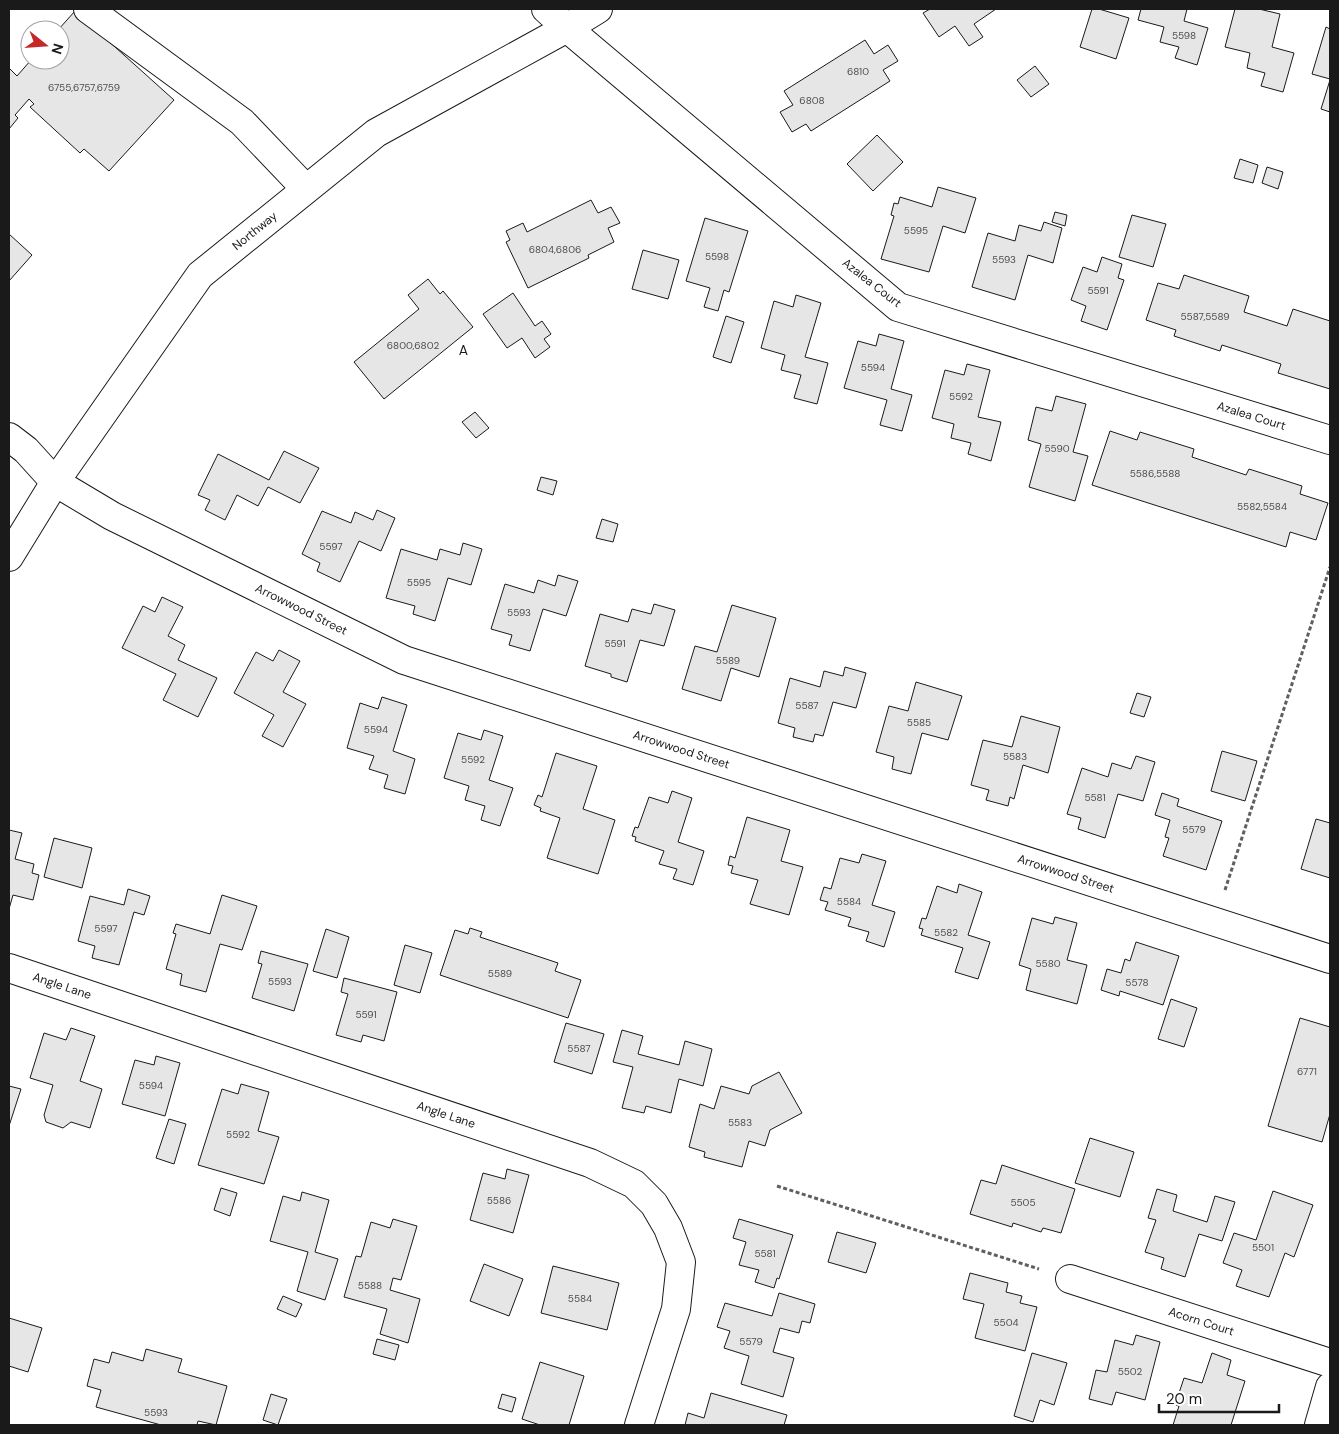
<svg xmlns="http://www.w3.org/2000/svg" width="1339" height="1434" font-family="'DM Sans',sans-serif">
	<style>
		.building { fill: #e6e6e6; stroke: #1a1a1a }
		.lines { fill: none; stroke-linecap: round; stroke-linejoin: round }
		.minor-casing { stroke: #1a1a1a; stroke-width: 30 }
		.path { stroke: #5f5f5f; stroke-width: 3; stroke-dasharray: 4 2.5; stroke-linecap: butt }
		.minor { stroke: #fff; stroke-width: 28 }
		.labels { text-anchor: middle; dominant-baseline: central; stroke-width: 4; stroke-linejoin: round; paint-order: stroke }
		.number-label { font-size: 10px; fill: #4d4d4d }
		.street-label { font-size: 12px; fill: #1a1a1a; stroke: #fff }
		.neighbourhood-label { font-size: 14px; letter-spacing: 1px; fill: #1a1a1a; stroke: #fff }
	</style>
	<rect width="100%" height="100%" fill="#fff"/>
	<path class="building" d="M930,9H996L974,24L983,37L969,46L955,26L939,37L923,13Z
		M1092,9H1099L1129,18L1116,59L1080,47Z
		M1141,9H1187L1184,21L1208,28L1197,65L1175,58L1179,47L1160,42L1164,27L1138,20Z
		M1235,9H1259L1280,14L1272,47L1294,53L1283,92L1261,86L1265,73L1247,68L1250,53L1225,47Z
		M75,11L174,100L109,171L84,149L80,153L30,107L34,104L29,99L15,115L18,118L9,129V68L17,76L31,60H60V30H58Z
		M1326,27L1330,29V79L1312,74Z
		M865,40L874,54L888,45L898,61L883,70L890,81L811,131L806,124L792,132L780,112L793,105L784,91Z
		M1035,66L1049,84L1031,97L1017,80Z
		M1330,80V112L1321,109Z
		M877,135L903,162L873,191L847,164Z
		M1240,159L1258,165L1253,183L1234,178Z
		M1267,167L1283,172L1278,189L1262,183Z
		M938,187L976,198L965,233L943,226L929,272L881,259L894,216L891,215L894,203L898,204L900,197L932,207Z
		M591,200L598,213L611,207L620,223L608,228L614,242L588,255L589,258L528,288L506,242L510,240L506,231L523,223L527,232Z
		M1055,212L1067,215L1065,226L1052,222Z
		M1132,215L1166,224L1153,267L1119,257Z
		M705,218L748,231L729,292L724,290L718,311L704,307L710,288L686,281Z
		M1044,222L1062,228L1053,263L1028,255L1015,300L972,287L988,233L1015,241L1019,225L1041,231Z
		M9,234L32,255L9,281Z
		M643,250L679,260L668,299L632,289Z
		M1102,257L1122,264L1118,278L1124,280L1107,330L1081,321L1086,306L1071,300L1083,267L1097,272Z
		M1184,275L1249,296L1244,312L1287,326L1293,309L1330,321V389L1278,373L1281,364L1222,345L1220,351L1174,336L1176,330L1146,320L1158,283L1179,289Z
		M428,279L440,294L443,291L473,327L384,399L354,362L419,309L408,295Z
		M513,293L535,326L542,321L551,334L544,339L550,347L535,358L522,338L507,348L483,314Z
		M796,295L821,303L805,357L828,363L817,404L794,398L801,375L781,370L785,355L761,348L774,301L793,307Z
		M726,316L744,322L731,363L713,357Z
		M879,334L904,341L891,389L912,395L902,431L880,425L887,400L844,388L858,341L876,346Z
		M967,364L990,370L978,417L1001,422L991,461L968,454L971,443L951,438L954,424L932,418L945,370L964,375Z
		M1056,396L1086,404L1073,452L1088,456L1075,501L1029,487L1041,444L1028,440L1036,407L1052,411Z
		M475,412L489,428L476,438L462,422Z
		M1110,431L1137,440L1140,432L1194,449L1192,457L1246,475L1249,469L1302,486L1300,494L1328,503L1316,540L1290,532L1286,547L1092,485Z
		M284,451L319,468L300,503L268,487L258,506L237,495L225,520L205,510L210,500L198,495L218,454L269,480Z
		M541,477L557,481L553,495L537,490Z
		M377,510L395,518L381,551L359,541L340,582L317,571L320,563L302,554L322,511L351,523L355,512L373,520Z
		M602,519L618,524L613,542L596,538Z
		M463,543L482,549L471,585L448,578L435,621L413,614L415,606L386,598L401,549L437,560L440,549L460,555Z
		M558,575L578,581L566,616L543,609L530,651L509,645L512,635L491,629L505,584L534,593L538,580L555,586Z
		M162,597L183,607L168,636L185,645L178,660L217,678L198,717L163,700L176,674L122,648L143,606L155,612Z
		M654,604L675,610L664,646L640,640L627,682L611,677V674L585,666L600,614L628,622L632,609L651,614Z
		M732,605L776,618L759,677L731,668L721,701L682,689L695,646L717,652Z
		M279,650L300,661L283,692L306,704L283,747L262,736L274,715L234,693L256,652L273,661Z
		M845,667L866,673L856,708L833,702L823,736L815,734L813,742L793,737L795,728L778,723L790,678L820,687L824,671L843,676Z
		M916,682L962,696L948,740L922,733L911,774L892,769L894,757L876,752L889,706L908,711Z
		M1137,693L1151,697L1144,717L1130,713Z
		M382,697L407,705L393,751L415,759L405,794L384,788L388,775L369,769L374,756L347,748L360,703L378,709Z
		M1021,716L1060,727L1048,773L1023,765L1014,799L1010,797L1008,806L986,800L989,790L971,785L983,740L1012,747Z
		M484,730L503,736L489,780L513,788L500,826L481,820L485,806L465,800L469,786L444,778L458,733L481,740Z
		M1222,751L1257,761L1245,801L1211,791Z
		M556,753L597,766L583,809L615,820L598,874L547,858L560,818L540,811L541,808L534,805L538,795L542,797Z
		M1136,756L1155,762L1143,801L1118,794L1105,838L1078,829L1081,818L1067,814L1082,768L1108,777L1112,763L1131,769Z
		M672,791L692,798L678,842L704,851L693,885L673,879L677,869L659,864L664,851L635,841L636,837L632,836L635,827L638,828L649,797L668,803Z
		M1162,793L1179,799L1177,806L1222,821L1206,870L1163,856L1169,838L1165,837L1170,820L1155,815Z
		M747,817L790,830L781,861L803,867L789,915L750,904L758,880L731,873L733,866L728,865L730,856L735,858Z
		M1316,819L1330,823V878L1301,869Z
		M9,830L22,833L15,859L34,864L32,873L39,875L33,900L13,895L9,909Z
		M54,838L92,848L82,888L44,877Z
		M862,854L886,861L872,905L895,912L884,947L866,941L869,932L848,926L851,918L825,910L828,902L820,900L824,887L831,889L840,858L859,863Z
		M959,884L982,892L968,935L990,942L978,979L955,972L963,948L921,935L923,929L919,928L922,918L926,919L937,886L957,893Z
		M128,889L150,896L144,915L134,912L119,965L92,958L95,946L78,941L90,896L124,905Z
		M222,895L257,906L242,950L220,944L206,992L180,985L182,974L166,969L176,934L173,933L176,924L210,934Z
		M1055,917L1077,923L1067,960L1087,965L1077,1004L1026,990L1031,969L1019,965L1032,918L1053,924Z
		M470,928L482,932L480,937L558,963L555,971L581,980L568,1018L440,975L455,930L468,934Z
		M326,929L349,937L337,978L313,971Z
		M1136,942L1179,956L1163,1005L1120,991L1119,996L1101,990L1107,969L1121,973L1125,959L1130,961Z
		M405,945L432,953L420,993L394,985Z
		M261,951L308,964L294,1011L252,998L262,964L258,963Z
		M344,978L397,992L384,1041L363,1035L361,1042L336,1035L348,994L341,992Z
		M1171,999L1197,1008L1184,1047L1158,1039Z
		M1300,1018L1330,1027V1114L1322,1142L1268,1126Z
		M566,1023L604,1034L592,1074L554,1062Z
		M71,1028L95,1036L80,1081L102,1089L90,1128L71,1122L63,1128L46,1122L44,1115L53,1085L30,1078L44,1033L66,1040Z
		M622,1030L643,1036L638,1054L679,1065L685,1041L712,1049L703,1086L679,1079L671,1113L646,1106L644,1113L622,1108L633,1067L613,1062Z
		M156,1056L180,1063L165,1116L122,1104L135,1060L154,1065Z
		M779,1072L802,1113L770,1130L765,1146L749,1141L742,1167L704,1157L705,1152L689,1147L700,1104L714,1109L721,1086L749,1094L752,1086Z
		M241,1084L269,1092L258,1131L279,1137L264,1184L198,1165L222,1089L238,1094Z
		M9,1086L21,1089L9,1126Z
		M169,1119L186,1124L174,1164L156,1158Z
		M1090,1138L1134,1152L1120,1197L1075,1183Z
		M1002,1165L1075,1189L1061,1233L1043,1228L1041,1232L1013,1223L1012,1227L970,1214L981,1180L996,1184Z
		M507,1169L529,1175L513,1233L470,1220L483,1173L505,1179Z
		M221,1188L237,1193L230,1216L214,1210Z
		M1157,1189L1177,1195L1173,1211L1207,1222L1215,1196L1235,1202L1222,1241L1199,1234L1185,1277L1161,1269L1164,1258L1145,1252L1156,1220L1148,1218Z
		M1273,1191L1313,1205L1294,1257L1285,1253L1269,1297L1236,1286L1242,1270L1223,1263L1234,1233L1256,1240Z
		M302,1192L329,1200L315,1252L338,1259L325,1300L297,1291L308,1252L270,1241L283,1196L300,1201Z
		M393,1219L417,1226L401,1280L393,1278L390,1290L420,1299L408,1343L380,1334L387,1309L344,1297L356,1256L361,1257L371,1222L390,1228Z
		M739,1219L793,1235L779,1279L777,1278L774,1288L755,1282L759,1270L739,1265L746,1242L733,1238Z
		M837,1232L876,1243L866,1273L828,1262Z
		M484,1264L523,1279L509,1316L470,1301Z
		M553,1266L619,1283L607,1330L541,1313Z
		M970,1273L1008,1283L1006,1292L1022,1296L1020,1303L1037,1307L1025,1351L975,1338L984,1304L963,1299Z
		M779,1293L815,1304L810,1323L802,1321L799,1333L780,1328L773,1352L794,1358L783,1397L741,1384L749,1356L724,1348L730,1331L717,1327L725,1303L772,1316Z
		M283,1296L302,1304L296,1317L277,1309Z
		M9,1318L42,1328L28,1372L9,1366Z
		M1136,1335L1160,1342L1145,1400L1116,1392L1112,1405L1089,1399L1096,1370L1107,1372L1115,1340L1133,1345Z
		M377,1339L399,1345L395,1360L373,1354Z
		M146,1349L182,1359L178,1372L227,1386L216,1425L198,1421L197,1425H161L96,1407L101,1390L87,1386L94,1359L109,1363L112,1352L143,1361Z
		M1032,1353L1067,1363L1054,1405L1040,1400L1033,1422L1014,1416Z
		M1212,1353L1231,1360L1227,1375L1245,1381L1231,1425H1173L1179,1406L1175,1405L1184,1378L1202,1383Z
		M540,1362L584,1376L569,1425H540L522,1419Z
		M711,1393L787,1415L784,1425H685L688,1413L704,1418Z
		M271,1394L287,1399L278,1425L263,1420Z
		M502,1394L516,1398L512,1412L498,1408Z"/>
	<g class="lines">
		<g class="minor-casing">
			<g id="minor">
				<path d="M88,9L242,122L306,189"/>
				<path id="s1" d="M546,9L567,28L898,307L1330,440"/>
				<path id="s2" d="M9,437L26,450L55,482L112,516L404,660L1330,959"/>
				<path id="s3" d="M9,557L55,482L200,275L376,133L567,28L598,9"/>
				<path id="s4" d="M9,968L590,1163L634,1184L654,1204L668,1228L681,1262L676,1309L639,1425"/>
				<path id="s5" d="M1070,1279L1330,1363"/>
				<path d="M1319,1425L1330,1387"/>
			</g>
		</g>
		<path class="path" d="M1225,890L1330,567
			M777,1186L1039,1269"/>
		<use href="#minor" class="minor"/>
	</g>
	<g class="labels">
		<g class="number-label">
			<text x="1184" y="35">5598</text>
			<text x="858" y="71">6810</text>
			<text x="84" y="87">6755,6757,6759</text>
			<text x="812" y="100">6808</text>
			<text x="916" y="230">5595</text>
			<text x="555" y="249">6804,6806</text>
			<text x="717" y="256">5598</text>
			<text x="1004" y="259">5593</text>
			<text x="1098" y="290">5591</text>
			<text x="1205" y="316">5587,5589</text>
			<text x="413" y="345">6800,6802</text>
			<text x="873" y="367">5594</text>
			<text x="961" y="396">5592</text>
			<text x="1057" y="448">5590</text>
			<text x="1155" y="473">5586,5588</text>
			<text x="1262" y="506">5582,5584</text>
			<text x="331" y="546">5597</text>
			<text x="419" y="582">5595</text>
			<text x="519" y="612">5593</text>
			<text x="615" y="643">5591</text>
			<text x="728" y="660">5589</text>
			<text x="807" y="705">5587</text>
			<text x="919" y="722">5585</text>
			<text x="376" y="729">5594</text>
			<text x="1015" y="756">5583</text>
			<text x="473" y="759">5592</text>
			<text x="1095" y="797">5581</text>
			<text x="1194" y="829">5579</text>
			<text x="849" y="901">5584</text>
			<text x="106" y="928">5597</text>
			<text x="946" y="932">5582</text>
			<text x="1048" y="963">5580</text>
			<text x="500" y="973">5589</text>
			<text x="280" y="981">5593</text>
			<text x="1137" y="982">5578</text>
			<text x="366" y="1014">5591</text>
			<text x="579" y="1048">5587</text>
			<text x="1307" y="1071">6771</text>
			<text x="151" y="1085">5594</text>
			<text x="740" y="1122">5583</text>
			<text x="238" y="1134">5592</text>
			<text x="499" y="1200">5586</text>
			<text x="1023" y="1202">5505</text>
			<text x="1263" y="1247">5501</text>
			<text x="765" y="1253">5581</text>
			<text x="370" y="1285">5588</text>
			<text x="580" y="1298">5584</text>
			<text x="1006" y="1322">5504</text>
			<text x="751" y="1341">5579</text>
			<text x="1130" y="1371">5502</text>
			<text x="156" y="1412">5593</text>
		</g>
		<g class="street-label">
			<text stroke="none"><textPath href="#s3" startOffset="411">Northway</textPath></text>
			<text transform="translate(872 283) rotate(38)">Azalea Court</text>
			<text stroke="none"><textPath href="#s1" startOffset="831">Azalea Court</textPath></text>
			<text stroke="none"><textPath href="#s2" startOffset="342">Arrowwood Street</textPath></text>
			<text stroke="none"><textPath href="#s2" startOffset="748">Arrowwood Street</textPath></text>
			<text stroke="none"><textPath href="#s2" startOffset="1152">Arrowwood Street</textPath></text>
			<text stroke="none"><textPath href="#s4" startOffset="56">Angle Lane</textPath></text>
			<text stroke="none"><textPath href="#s4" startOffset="461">Angle Lane</textPath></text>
			<text stroke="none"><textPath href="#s5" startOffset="138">Acorn Court</textPath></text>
		</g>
		<g class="neighbourhood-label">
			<text x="464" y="350">A</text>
		</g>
	</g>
	<rect width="1339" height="1434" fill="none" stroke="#1a1a1a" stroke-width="20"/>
	<g transform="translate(45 45) rotate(107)"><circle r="24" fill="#ffffff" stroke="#a3a3a3"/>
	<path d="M0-4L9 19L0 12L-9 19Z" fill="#c62828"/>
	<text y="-8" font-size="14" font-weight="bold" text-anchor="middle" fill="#1a1a1a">N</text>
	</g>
	<path d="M1159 1404v8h120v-8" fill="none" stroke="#1a1a1a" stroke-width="2.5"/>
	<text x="1166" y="1404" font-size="15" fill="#1a1a1a" stroke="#ffffff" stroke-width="4" paint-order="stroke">20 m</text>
</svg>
